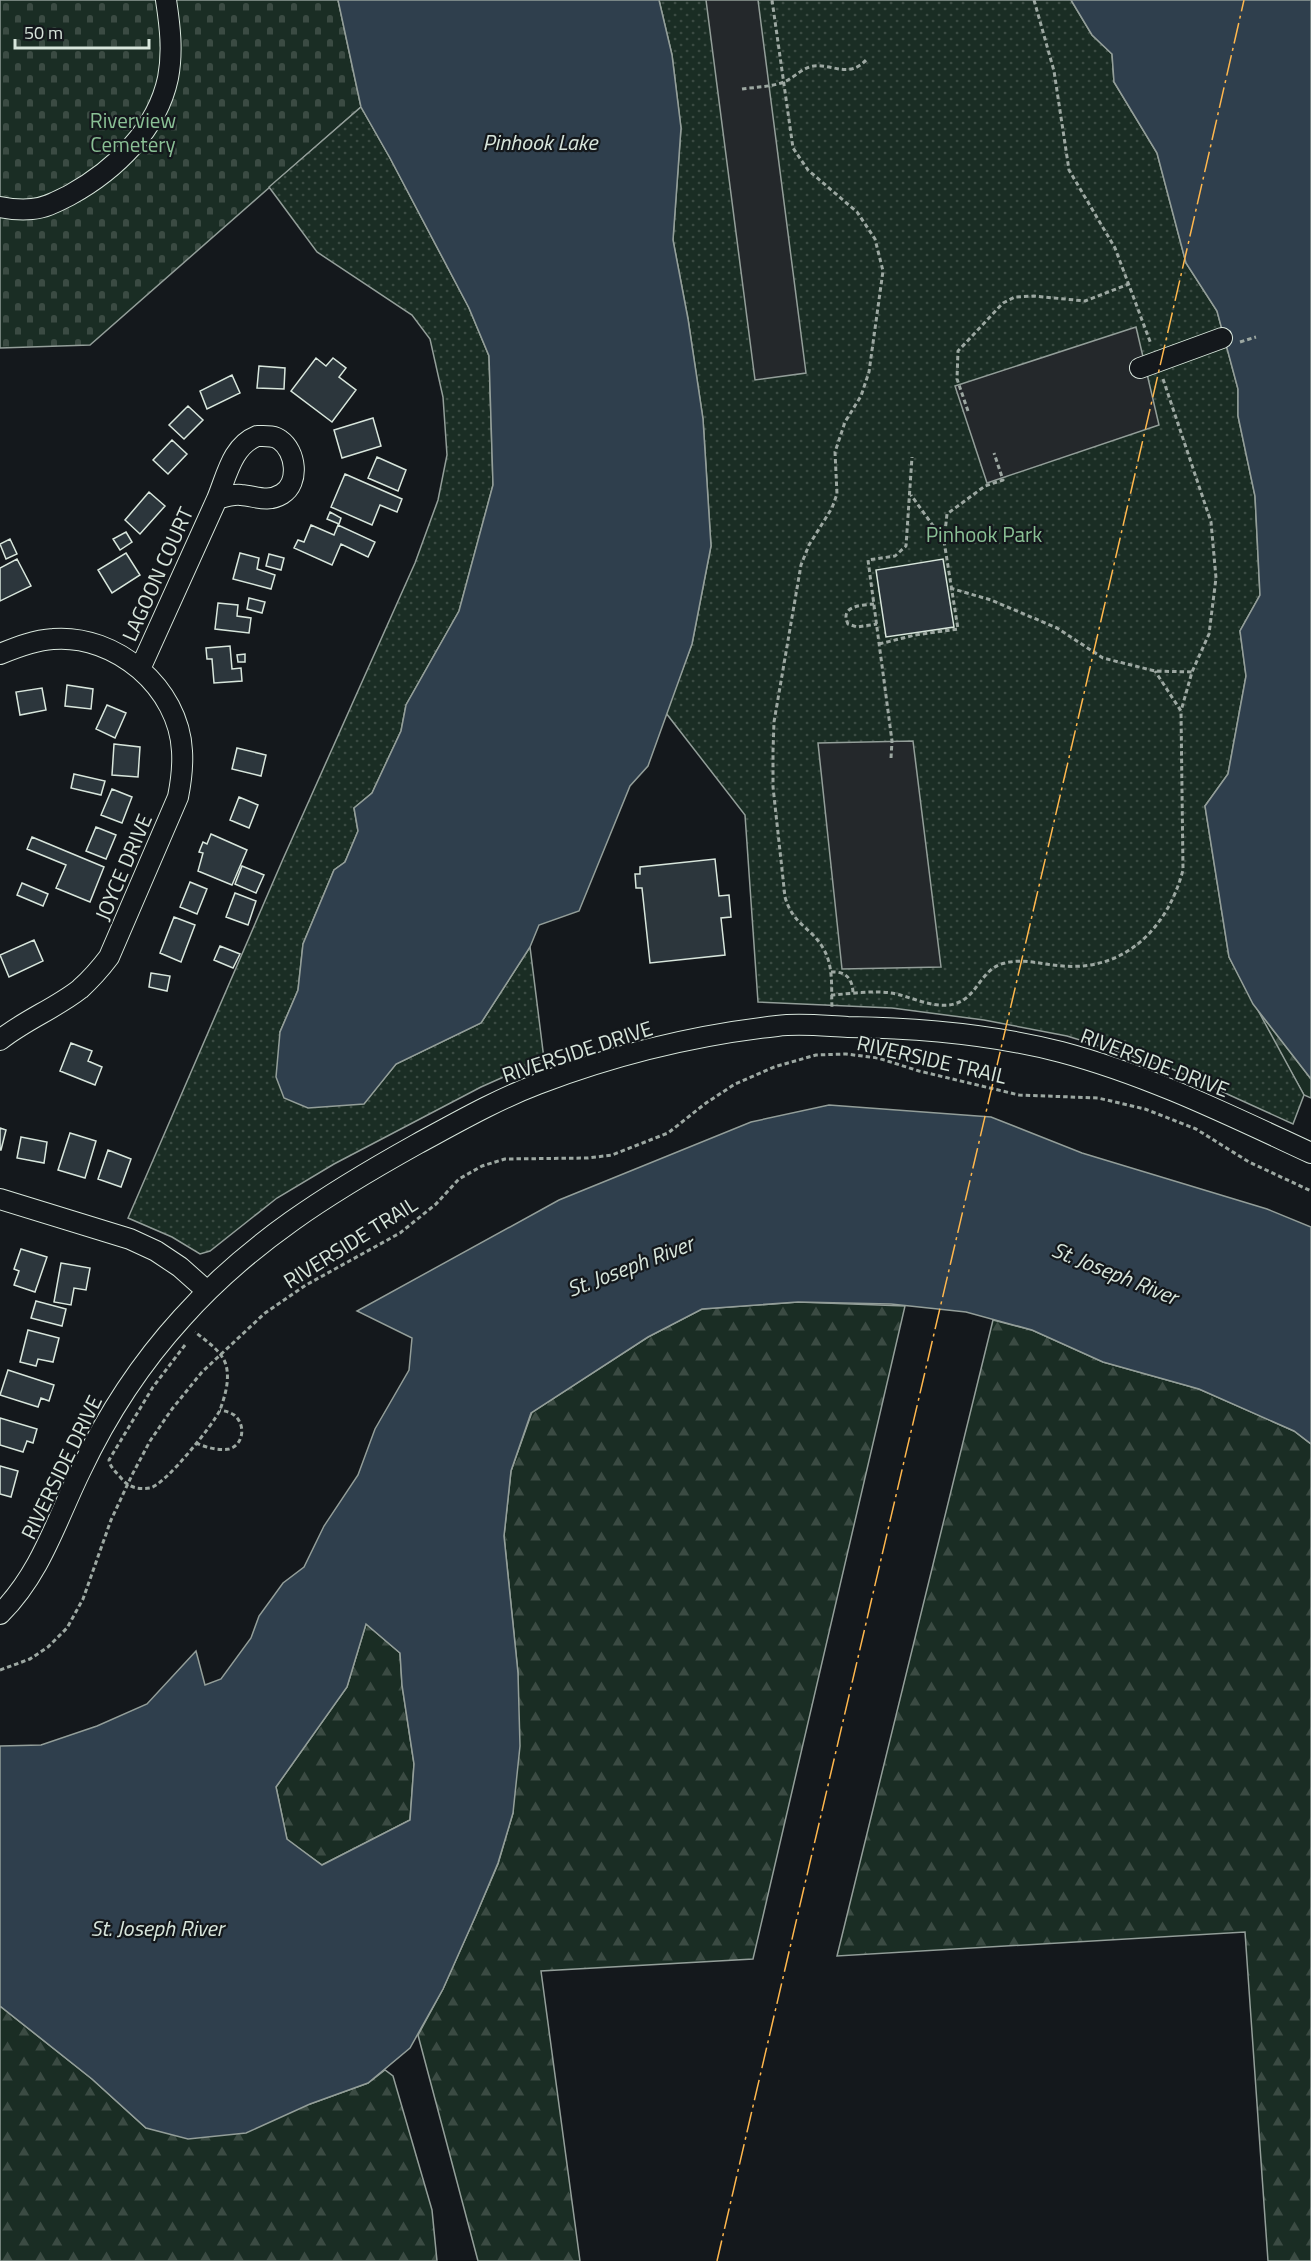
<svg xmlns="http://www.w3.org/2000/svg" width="1311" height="2261" font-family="'Titillium Web',sans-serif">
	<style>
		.forest { fill: url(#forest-firs); stroke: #939e99; stroke-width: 1.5 }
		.cemetery { fill: url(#cemetery-stones); stroke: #939e99; stroke-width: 1.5 }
		.park { fill: url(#park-dots); stroke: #939e99; stroke-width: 1.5 }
		.parking { fill: #24282b; stroke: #939e99; stroke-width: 1.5 }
		.water { fill: #2f3f4d; stroke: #939e99; stroke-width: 1.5; fill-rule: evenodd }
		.building { fill: #2c363c; stroke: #d8e6dc; stroke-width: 1.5 }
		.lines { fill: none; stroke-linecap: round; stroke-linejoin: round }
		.minor-casing { stroke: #d8e6dc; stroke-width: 22 }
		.path { stroke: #9da8a2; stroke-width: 3; stroke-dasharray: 4.5 3; stroke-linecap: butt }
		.minor { stroke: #14181c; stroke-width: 20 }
		.power { stroke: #ffb74d; stroke-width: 1.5; stroke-dasharray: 21 4.5 3 4.5; stroke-linecap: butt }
		.labels { text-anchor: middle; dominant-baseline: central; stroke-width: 4.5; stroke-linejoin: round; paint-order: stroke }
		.park-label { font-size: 21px; fill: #8ac095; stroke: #14181c }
		.street-label { font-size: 21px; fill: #d8e6dc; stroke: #14181c }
		.water-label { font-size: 22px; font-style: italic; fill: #d8e6dc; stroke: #14181c }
	</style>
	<defs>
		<pattern id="forest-firs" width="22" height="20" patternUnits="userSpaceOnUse" patternTransform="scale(1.5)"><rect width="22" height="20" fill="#1a2d24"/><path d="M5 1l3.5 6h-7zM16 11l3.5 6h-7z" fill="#3b4b43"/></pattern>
		<pattern id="cemetery-stones" width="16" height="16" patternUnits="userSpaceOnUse" patternTransform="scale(1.5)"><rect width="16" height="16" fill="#1a2d24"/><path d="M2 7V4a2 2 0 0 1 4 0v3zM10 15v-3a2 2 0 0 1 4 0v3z" fill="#3b4b43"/></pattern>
		<pattern id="park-dots" width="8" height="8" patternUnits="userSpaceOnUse" patternTransform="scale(1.5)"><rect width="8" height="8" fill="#1a2d24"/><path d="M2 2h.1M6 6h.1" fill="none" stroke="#3b4b43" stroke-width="1.8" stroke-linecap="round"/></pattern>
	</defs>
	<rect width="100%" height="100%" fill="#14181c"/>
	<path class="forest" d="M1253,1004L1311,1079V1098L1304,1095Z
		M798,1302L905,1306L753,1959L541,1971L580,2261H478L418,2035L443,1989L476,1915L498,1864L513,1813L518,1673L504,1536L511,1471L532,1412L648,1337L702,1309Z
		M993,1320L1032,1330L1103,1362L1199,1389L1294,1431L1311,1444V2261H1268L1245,1932L837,1956Z
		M366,1624L400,1653L402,1685L414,1764L410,1820L322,1865L287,1840L276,1787L347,1687Z
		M0,2006L92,2079L146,2128L310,2104L368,2083L385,2070L393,2076L432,2210L437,2261H0Z"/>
	<path class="cemetery" d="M0,0H338L361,107L90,345L0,348Z"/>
	<path class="park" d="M659,0H1071L1092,35L1112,54L1114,82L1157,153L1186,263L1217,311L1238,389V416L1255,496L1260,595L1240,631L1246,676L1228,774L1205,806L1229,957L1304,1095L1293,1124L1170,1068L1067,1036L984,1020L892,1008L758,1002L745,815L666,713L692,644L711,546L703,419L688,319L673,240L681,128L672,55Z
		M361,107L390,158L469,308L489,356L493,485L459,611L406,705L401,731L372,793L354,808L358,831L345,862L334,870L303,944L298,990L280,1032L364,1103L396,1064L481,1023L530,947L544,1059L481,1087L334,1164L277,1198L210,1251L200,1254L172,1237L128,1218L283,859L415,563L438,500L447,455L443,397L430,339L412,315L317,252L269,187Z"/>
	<path class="parking" d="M706,0H758L806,373L755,380Z
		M1136,327L1159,425L987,483L955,386Z
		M913,741L941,967L842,969L818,743Z"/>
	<path class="water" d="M338,0H659L672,55L681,128L673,240L688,319L703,419L711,546L692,644L648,766L630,786L579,911L539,925L530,947L481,1023L396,1064L364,1104L308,1108L284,1098L276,1077L280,1032L298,990L303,944L334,870L345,862L358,831L354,808L372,793L401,731L406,705L459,611L493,485L489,356L469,308L390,158L361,107Z
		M1071,0H1311V1079L1253,1004L1229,957L1205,806L1228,774L1246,676L1240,631L1260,595L1255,496L1238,416V389L1217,311L1186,263L1157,153L1114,82L1112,54L1092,35Z
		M829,1105L991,1117L1082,1153L1267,1209L1311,1227V1444L1294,1431L1199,1389L1103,1362L1032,1330L966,1312L891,1304L798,1302L702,1309L648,1337L531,1413L511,1471L504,1536L518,1673L520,1746L513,1813L498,1863L476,1915L443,1989L410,2048L368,2083L310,2104L246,2133L188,2139L146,2128L92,2079L0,2006V1746L41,1745L97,1726L147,1704L196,1651L205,1685L221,1679L251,1638L259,1616L283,1583L304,1567L324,1526L358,1475L375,1429L409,1370L412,1338L357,1311L559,1200L751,1122ZM366,1624L400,1653L402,1685L414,1764L410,1820L322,1865L287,1839L276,1787L347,1687Z"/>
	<path class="building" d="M316,358L326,366L333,358L346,368L339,377L356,390L332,422L291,391Z
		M259,366L285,368L284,389L257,388Z
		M232,375L240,393L207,409L200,391Z
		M188,406L203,420L184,439L169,425Z
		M373,418L381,446L342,458L334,430Z
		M172,440L187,454L168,474L153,460Z
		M377,457L406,470L398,491L368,478Z
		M345,474L402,499L397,512L380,505L372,525L331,507Z
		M149,492L165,506L140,534L125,520Z
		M330,512L341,518L339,524L327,519Z
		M311,525L334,535L338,525L375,542L368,557L341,544L332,565L294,548L298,540L304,542Z
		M126,532L132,542L120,550L113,539Z
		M10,539L17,554L6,559L0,544Z
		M126,553L140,575L112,593L98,570Z
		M240,553L259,558L257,569L275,575L271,589L233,579Z
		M269,554L284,558L281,570L266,566Z
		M17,559L31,586L0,601V568Z
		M943,559L954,627L886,637L876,570Z
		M249,598L265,602L262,613L247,609Z
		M218,603L238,605L237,616L251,618L249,633L215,629Z
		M230,646L232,669L241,668L242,681L214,683L212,659H207L206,648Z
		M245,654V662H238L237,655Z
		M67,685L93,689L91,709L65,706Z
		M42,688L46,710L20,715L16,692Z
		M107,705L126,713L115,738L96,729Z
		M114,744L140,747L138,777L112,775Z
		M237,748L266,755L261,776L232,769Z
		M74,774L105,781L101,795L71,788Z
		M112,789L132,797L122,823L101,815Z
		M239,797L258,805L249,828L230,820Z
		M96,827L116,835L106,859L86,851Z
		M211,834L247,850L232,885L198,871L203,853L199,852L203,842L207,844Z
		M32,837L104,867L90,902L56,888L66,865L27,849Z
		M715,859L719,896L729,895L731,917L721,918L725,955L650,963L642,888H636L635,874H640V867Z
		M242,866L264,875L256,893L235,884Z
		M190,882L207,889L197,914L180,907Z
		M22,883L48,894L43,906L17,895Z
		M235,893L256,901L248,925L226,917Z
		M174,917L195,925L181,962L160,953Z
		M34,940L43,961L9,977L0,955Z
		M220,946L240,954L233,968L214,960Z
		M151,973L170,976L167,991L149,987Z
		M71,1043L92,1051L88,1061L102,1067L95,1085L60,1071Z
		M0,1128L6,1130L1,1150H0Z
		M70,1133L96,1141L85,1178L58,1170Z
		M21,1137L47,1142L44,1163L17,1158Z
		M108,1150L131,1159L121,1187L98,1179Z
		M21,1249L47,1257L35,1292L14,1285L19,1271L14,1269Z
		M61,1263L90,1268L86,1290L74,1288L71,1305L54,1302Z
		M36,1301L66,1309L62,1326L31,1318Z
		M28,1330L59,1338L53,1362L38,1359L36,1366L20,1362Z
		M8,1370L54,1385L49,1401L41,1398L38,1407L0,1395Z
		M0,1418L37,1429L33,1443L27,1441L23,1452L0,1445Z
		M0,1466L18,1471L11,1497L0,1494Z"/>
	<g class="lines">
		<g class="minor-casing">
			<path id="minor" d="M0,207C10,209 21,210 32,209C46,208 58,201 70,195C115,170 157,130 168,78C173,52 170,26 166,0
				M1140,368L1222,338
				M257,436C265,436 274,435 280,440C296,451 300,483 282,494C267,503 256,496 241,495C233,494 224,497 217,499C227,475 232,446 257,436Z
				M0,654C17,647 35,640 53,639C116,634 179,688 182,751C183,767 181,782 178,797L109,957C100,969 91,979 80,989C56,1008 25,1020 0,1040
				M140,669L217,499
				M0,1199L130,1239L156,1251L180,1267L207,1291
				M0,1614C41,1573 56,1521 81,1470C107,1415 141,1363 182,1318C249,1243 329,1193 417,1144C456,1123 496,1100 538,1084C614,1055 696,1035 777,1026C800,1023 825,1026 848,1027C920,1028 991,1034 1061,1052C1148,1075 1229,1115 1311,1153"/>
		</g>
		<path class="path" d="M772,0L793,148L808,170L857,212L875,239L883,271L869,372L861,396L845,422L835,452L837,494L832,508L809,545L801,565L774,722L773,751V787L785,897C793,925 811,927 823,948C834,966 831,988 832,1008
			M1034,0L1054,71L1069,170L1115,248L1151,344
			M742,89C756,87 771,87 784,82C794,78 803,67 814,66C834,64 849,79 867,59
			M1240,342L1256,337
			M1163,379L1211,522L1216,578L1209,634L1192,672
			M968,411L957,379L958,351L1003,303L1015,297L1034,296L1085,301L1129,284
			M944,541L947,514L985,486L1003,480L994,453
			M950,588L991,600L1057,628L1103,658L1155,671L1192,672L1181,711
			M874,604C862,605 839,606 848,624L857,627L877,624
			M879,644L915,635L958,629L944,541L911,495
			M891,758L892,741L868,560L895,556L906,546L912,457
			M831,972C846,971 853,979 853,994
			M831,995C850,994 872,990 891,993C911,996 936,1011 957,1003C978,996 981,968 1005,963C1025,958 1043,965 1063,966C1126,971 1168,927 1183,870L1181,711L1155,671
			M185,1345L153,1387L109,1460C110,1467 116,1472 121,1478C128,1487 138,1490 150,1488C165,1485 213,1425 220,1410C225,1396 230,1380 226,1365C222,1351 206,1341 195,1332
			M196,1443C205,1447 218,1451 229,1449C244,1445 246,1424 234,1415C230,1412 225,1411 220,1410
			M0,1670L30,1659L48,1647L67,1628L83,1599L111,1520L132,1475L150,1441L172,1409L202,1372L265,1313L306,1285L400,1233L436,1204L459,1179L482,1166L505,1159L588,1158L612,1155L668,1133L706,1103L735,1084L774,1067L816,1055L846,1054L878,1058L919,1071L1019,1095L1098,1098L1145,1109L1196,1129L1249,1162L1311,1191"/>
		<use href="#minor" class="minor"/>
		<path class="power" d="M717,2261C892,1507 1072,755 1244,0"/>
	</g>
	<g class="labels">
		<g class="park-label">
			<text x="133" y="120">Riverview<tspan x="133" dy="24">Cemetery</tspan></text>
			<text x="984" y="534">Pinhook Park</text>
		</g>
		<g class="street-label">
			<text transform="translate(157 574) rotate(-66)">LAGOON COURT</text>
			<text transform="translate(123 867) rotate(-67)">JOYCE DRIVE</text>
			<text transform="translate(577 1051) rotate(-18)">RIVERSIDE DRIVE</text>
			<text transform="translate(932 1059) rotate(13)">RIVERSIDE TRAIL</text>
			<text transform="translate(1155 1062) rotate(21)">RIVERSIDE DRIVE</text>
			<text transform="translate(350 1242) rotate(-32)">RIVERSIDE TRAIL</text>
			<text transform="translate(61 1467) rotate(-64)">RIVERSIDE DRIVE</text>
		</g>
		<g class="water-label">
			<text x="540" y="142">Pinhook Lake</text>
			<text transform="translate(630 1266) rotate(-21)">St. Joseph River</text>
			<text transform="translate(1115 1273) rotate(22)">St. Joseph River</text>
			<text x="157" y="1928">St. Joseph River</text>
		</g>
	</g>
	<path d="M15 39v9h134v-9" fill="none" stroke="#d8e6dc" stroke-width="3"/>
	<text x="24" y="39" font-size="18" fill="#d8e6dc" stroke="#14181c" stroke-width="4.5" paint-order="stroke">50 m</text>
</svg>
